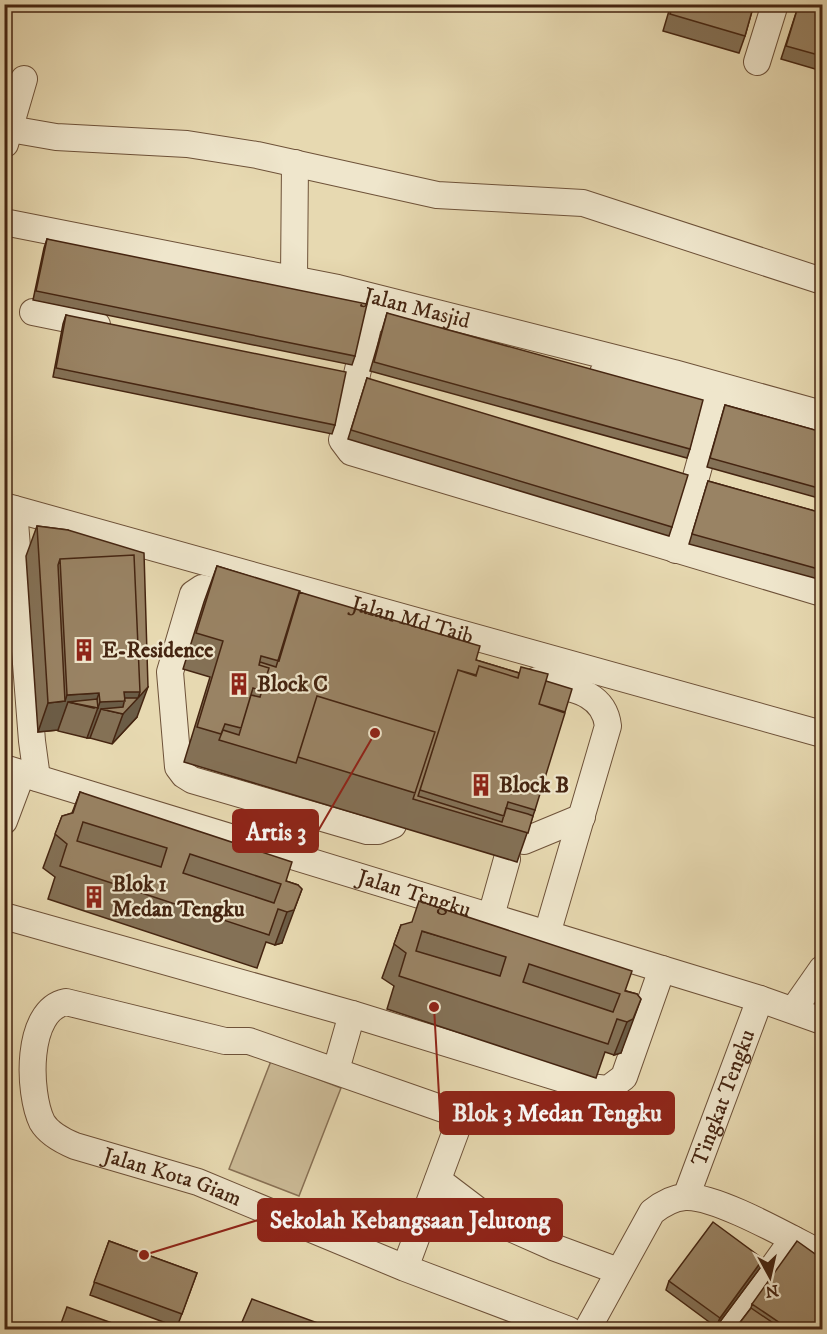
<svg xmlns="http://www.w3.org/2000/svg" width="827" height="1334" font-family="'IM FELL DW Pica',serif">
	<style>
		.green { fill: #cbba96; stroke: #887054; stroke-width: 1.5 }
		.lines { fill: none; stroke-linecap: round; stroke-linejoin: round }
		.minor-casing { stroke: #6e5239; stroke-width: 28 }
		.minor { stroke: #efe6cc; stroke-width: 26 }
		.wall { fill: #847156; stroke: #452511; stroke-width: 1.5 }
		.shaded-wall { fill: #6b5c46; stroke: #452511; stroke-width: 1.5 }
		.building { fill: #998364; stroke: #452511; stroke-width: 1.5; fill-rule: evenodd }
		.labels { text-anchor: middle; dominant-baseline: central; stroke-width: 4.5; stroke-linejoin: round; paint-order: stroke }
		.street-label { font-size: 22px; fill: #452511; stroke: #efe6cc }
		.poi-label { font-size: 22px; font-weight: bold; fill: #452511; stroke: #efe6cc; text-anchor: start }
		.leader { fill: none; stroke: #8f2418; stroke-width: 2 }
		.callout-dot { fill: #8f2418; stroke: #efe6cc; stroke-width: 2 }
		.callout { fill: #8f2418; stroke: #8f2418; stroke-width: 2 }
		.callout-label { font-size: 24px; text-anchor: middle; font-weight: bold; fill: #fff }
	</style>
	<rect width="100%" height="100%" fill="#e7d9b1"/>
	<filter id="stains"><feTurbulence type="fractalNoise" baseFrequency=".00333" numOctaves="4"/><feColorMatrix values="0 0 0 0 .2 0 0 0 0 .09 0 0 0 0 .02 0 0 0 .5 -.17"/></filter>
	<radialGradient id="worn" r=".72"><stop offset=".6" stop-color="#630" stop-opacity="0"/><stop offset="1" stop-color="#630" stop-opacity=".3"/></radialGradient>
	<path class="green" d="M271,1061L341,1088L299,1196L229,1169Z"/>
	<g class="lines">
		<g class="minor-casing">
			<g id="minor">
				<path d="M757,62L775,4"/>
				<path d="M10,129L56,137L187,144L257,155L437,195L583,203L822,281"/>
				<path d="M5,144L24,79"/>
				<path id="s1" d="M4,222L338,288L674,373L822,414"/>
				<path d="M294,278L295,163"/>
				<path d="M33,312L97,325"/>
				<path d="M419,326L375,316L368,326L342,440L351,452L822,593"/>
				<path d="M603,373L822,433"/>
				<path id="s2" d="M4,506L822,734"/>
				<path d="M14,509L32,741L37,778"/>
				<path d="M676,550L716,404"/>
				<path d="M242,599L202,588L193,594L170,672L178,767L184,775L192,780L367,831H378L393,825"/>
				<path d="M537,680C567,688 604,690 608,726L547,934"/>
				<path id="s3" d="M4,768L760,999L822,1021"/>
				<path d="M4,821L22,773"/>
				<path d="M524,841L582,817"/>
				<path d="M4,916L352,1014L589,1087L608,1089L624,1077L662,969"/>
				<path d="M491,916L507,859"/>
				<path d="M794,1009L822,969"/>
				<path d="M336,1070L352,1014"/>
				<path d="M438,1180L488,1218L553,1247L618,1271"/>
				<path id="s4" d="M686,1197L760,999"/>
				<path id="s5" d="M405,1268L457,1128L458,1121L449,1111L249,1041H225L66,1002C25,1010 28,1093 42,1122C49,1134 63,1141 75,1146L198,1182L405,1268L569,1330"/>
				<path d="M587,1330L652,1212C662,1204 672,1198 685,1197C716,1195 792,1239 822,1254"/>
				<path d="M728,1330L793,1239"/>
			</g>
		</g>
		<use href="#minor" class="minor"/>
	</g>
	<path class="wall" d="M671,4H754L745,36L739,53L663,31Z
		M822,4V71L781,59L797,10Z
		M47,239L355,356L352,365L33,300L44,248Z
		M387,313L690,449L687,458L370,371Z
		M66,315L335,425L332,434L53,377L63,324Z
		M367,378L672,527L669,536L348,439Z
		M725,405L822,432V499L707,467Z
		M708,481L822,513V580L689,544Z
		M37,526L68,530L137,717L112,744L90,738H87L58,731V730L38,732L26,556Z
		M217,566L299,592L476,660L546,681L535,810L517,862L184,762L210,677L183,669L204,602Z
		M80,792L286,881L298,885L282,943L275,945L266,942L257,968L48,899L55,877L43,868L62,816L72,813Z
		M401,925L637,994L621,1053L614,1055L605,1052L596,1078L387,1009L394,986L382,978Z
		M109,1241L197,1273L177,1327L90,1295Z
		M763,1259L760,1268L716,1327L666,1290L669,1281Z
		M752,1304L822,1329H735L751,1308Z"/>
	<path class="shaded-wall" d="M148,687L137,717L112,744L123,714L101,709L90,738H87L100,702L124,692Z
		M99,693L94,708L68,702L58,730L38,732L48,703L65,701L67,695Z
		M302,889L282,943L275,945L287,912Z
		M641,999L621,1053L614,1055L627,1022Z
		M763,1259L760,1268L716,1327L720,1318Z"/>
	<path class="building" d="M673,4H754L745,36L670,14Z
		M810,4H822V56L786,46L797,10Z
		M47,239L367,304L355,356L36,291Z
		M387,313L703,400L690,449L374,362Z
		M66,315L346,372L335,425L56,368Z
		M367,378L688,475L672,527L351,430Z
		M725,405L822,432V489L710,458Z
		M708,481L822,513V570L692,534Z
		M37,526L68,530L144,553L148,687L138,698L140,692L134,555L60,559L58,565L65,701L48,703Z
		M134,555L140,692H124L125,701L100,702L99,693L67,695L60,559Z
		M217,566L300,591L279,661L261,656L259,665L269,668L262,691L253,688L241,728L225,724L221,734L197,727L223,641L196,633Z
		M299,592L480,646L476,660L519,673L518,678L479,666L476,675L458,670L418,796L502,822L506,808L528,814L533,816L528,833L413,799L435,732L317,696L296,763L219,740L223,730L239,735L251,695L260,697L269,668L259,665L260,662L276,667Z
		M479,666L518,678L521,667L548,674L539,704L565,713L535,810L508,802L504,816L420,790L458,670L476,676Z
		M546,681L572,689L565,712L539,704Z
		M317,696L435,732L415,793L298,757Z
		M125,698H138L123,714L101,709L123,707Z
		M97,699L98,708L68,702Z
		M80,792L292,862L286,881L298,885L302,889L294,910L287,912L278,909L269,935L60,866L67,844L55,834L62,816L73,813ZM83,822L167,848L161,867L77,841ZM190,854L281,884L274,903L183,873Z
		M419,901L632,971L625,991L637,994L641,999L633,1019L627,1022L617,1019L608,1044L399,976L406,953L394,944L401,925L412,922ZM422,931L506,957L500,976L416,951ZM529,964L620,994L613,1012L523,982Z
		M713,1222L763,1259L720,1318L669,1281Z
		M109,1241L197,1273L182,1314L94,1282Z
		M797,1241L822,1259V1329H789L752,1304Z
		M252,1299L334,1329H239Z
		M67,1307L129,1329H59Z
		M751,1308L782,1329H735Z"/>
	<defs>
		<g id="building-bare" transform="scale(1.8)"><path d="M-4-6H4V6H1V3H-1V6H-4ZM-2.5-4.3h1.7v1.8h-1.7ZM.8-4.3h1.7v1.8H.8ZM-2.5-1h1.7V.8h-1.7ZM.8-1h1.7V.8H.8Z" fill="#8f2418" stroke="#efe6cc" stroke-width="2.5" paint-order="stroke"/></g>
	</defs>
	<g fill-rule="evenodd">
		<use href="#building-bare" x="84" y="650"/>
		<use href="#building-bare" x="239" y="684"/>
		<use href="#building-bare" x="481" y="785"/>
		<use href="#building-bare" x="94" y="897"/>
	</g>
	<g class="labels">
		<g class="street-label">
			<text stroke="none"><textPath href="#s1" startOffset="422">Jalan Masjid</textPath></text>
			<text stroke="none"><textPath href="#s2" startOffset="424">Jalan Md Taib</textPath></text>
			<text stroke="none"><textPath href="#s3" startOffset="429">Jalan Tengku</textPath></text>
			<text stroke="none"><textPath href="#s4" startOffset="106">Tingkat Tengku</textPath></text>
			<text stroke="none"><textPath href="#s5" startOffset="848">Jalan Kota Giam</textPath></text>
		</g>
		<g class="poi-label">
			<text x="102" y="650">E-Residence</text>
			<text x="257" y="684">Block C</text>
			<text x="499" y="785">Block B</text>
			<text x="112" y="884">Blok 1<tspan x="112" dy="25">Medan Tengku</tspan></text>
		</g>
	</g>
	<path class="leader" d="M375 733L318 831M434 1007L440 1113M144 1255L258 1220"/>
	<g class="callout-dot">
		<circle cx="375" cy="733" r="6"/>
		<circle cx="434" cy="1007" r="6"/>
		<circle cx="144" cy="1255" r="6"/>
	</g>
	<g class="callout">
		<rect x="233" y="810" width="85" height="42" rx="6"/>
		<rect x="440" y="1092" width="234" height="42" rx="6"/>
		<rect x="258" y="1199" width="304" height="42" rx="6"/>
	</g>
	<g class="callout-label">
		<text x="276" y="840">Artis 3</text>
		<text x="557" y="1121">Blok 3 Medan Tengku</text>
		<text x="410" y="1228">Sekolah Kebangsaan Jelutong</text>
	</g>
	<rect width="827" height="1334" fill="none" stroke="#e7d9b1" stroke-width="24"/>
	<rect x="6" y="6" width="815" height="1322" fill="none" stroke="#452511" stroke-width="3"/>
	<rect x="12" y="12" width="803" height="1310" fill="none" stroke="#452511" stroke-width="1.5"/>
	<g transform="translate(770 1277) rotate(172)" stroke="#efe6cc" stroke-width="4.5" paint-order="stroke">
	<path d="M0-4.5L10 22L0 15L-10 22Z" fill="#452511"/>
	<text y="-9" font-size="16" font-weight="bold" text-anchor="middle" fill="#452511">N</text>
	</g>
	<rect width="100%" height="100%" filter="url(#stains)"/>
	<rect width="100%" height="100%" fill="url(#worn)"/>
</svg>
